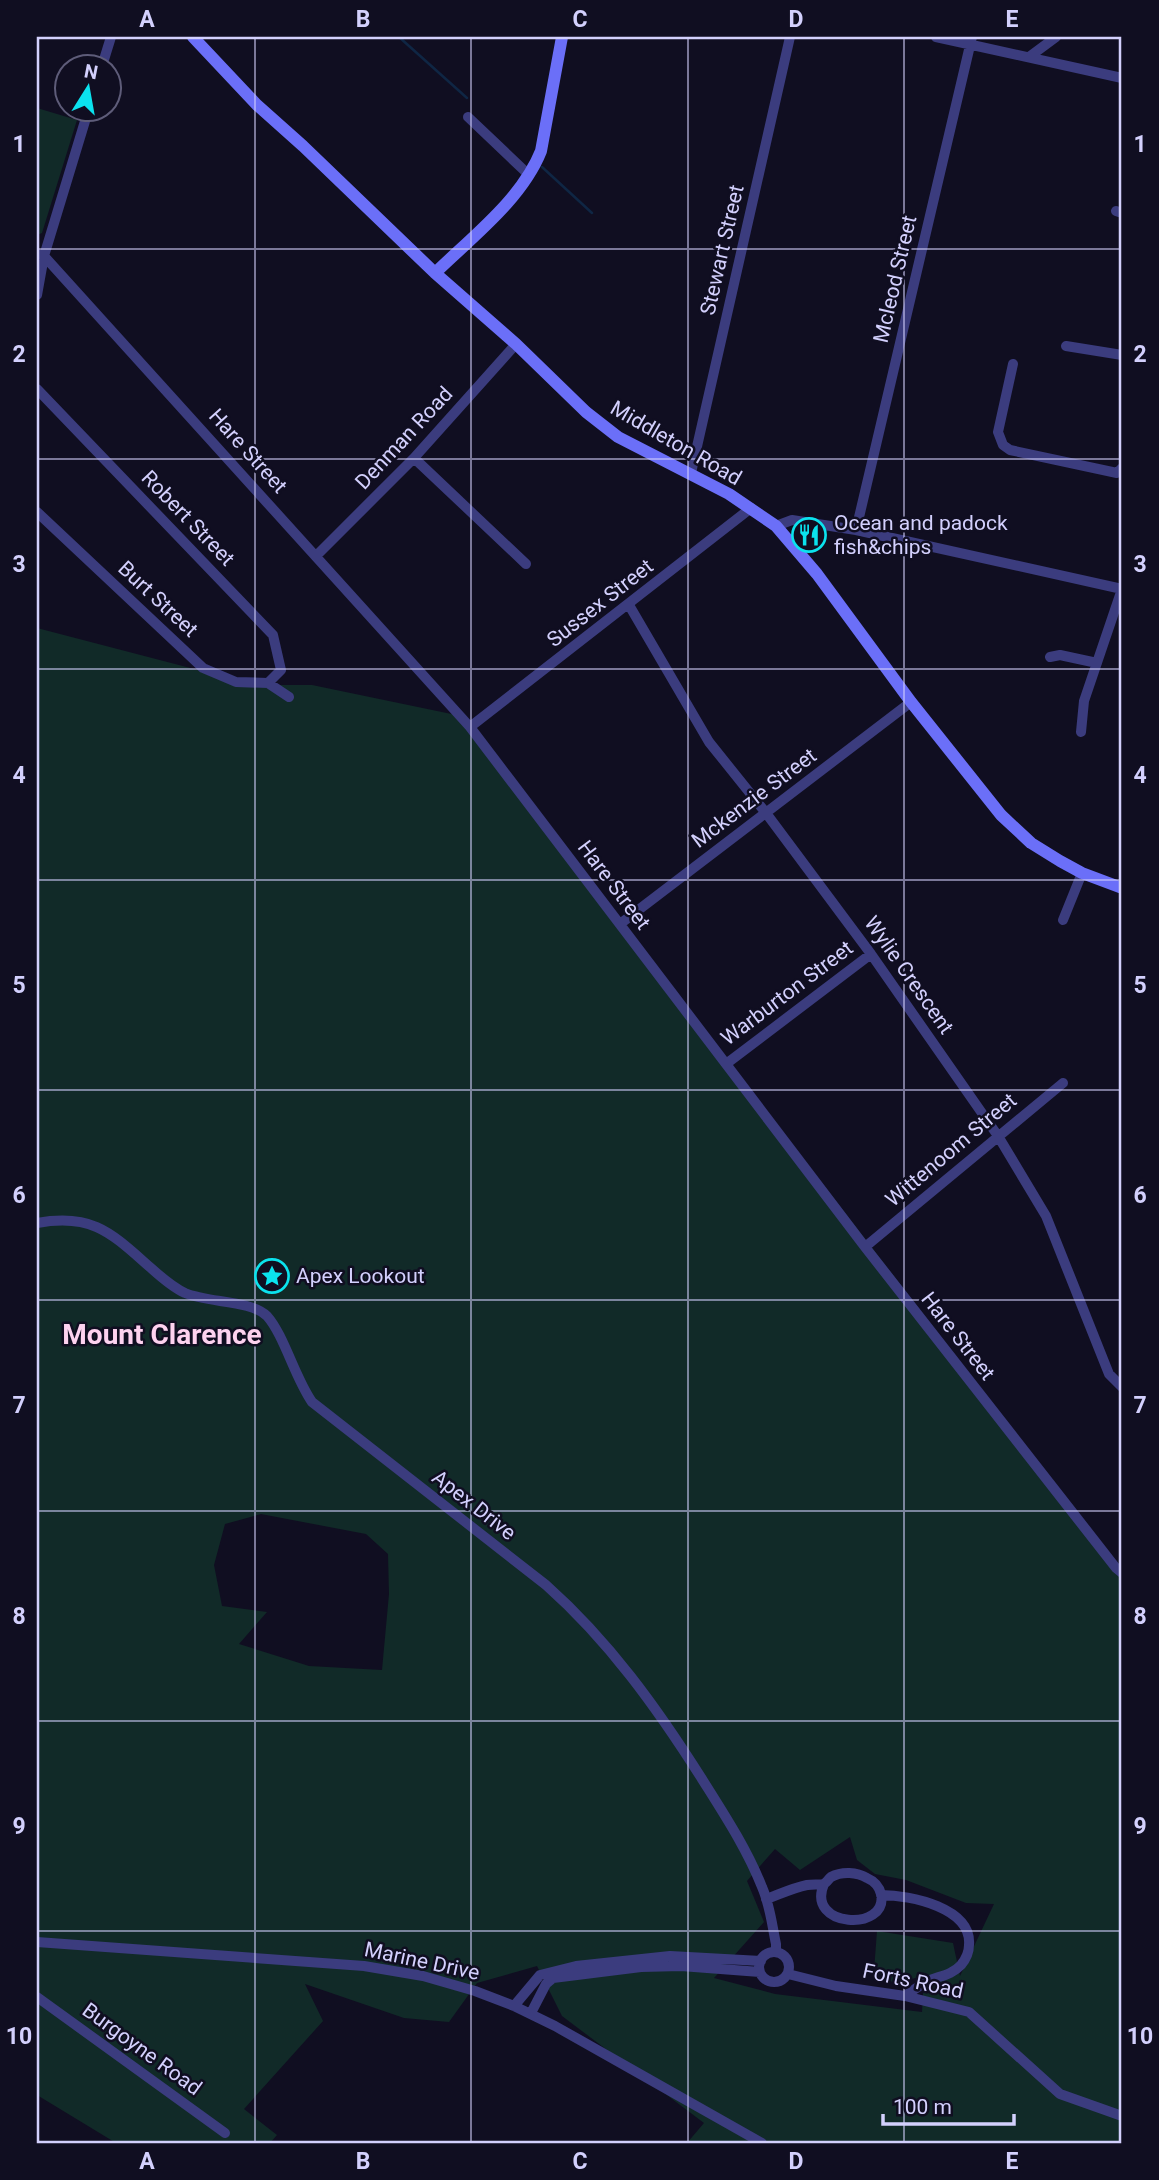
<svg xmlns="http://www.w3.org/2000/svg" width="1159" height="2180" font-family="Roboto,sans-serif">
	<style>
		.green { fill: #112a28; fill-rule: evenodd }
		.lines { fill: none; stroke-linecap: round; stroke-linejoin: round }
		.stream { stroke: #0f2644; stroke-width: 2.5 }
		.street { stroke: #3b3c7e; stroke-width: 10 }
		.secondary { stroke: #6b6ff8; stroke-width: 12 }
		.grid { fill: none; stroke: #d3d0fd; stroke-width: 2; stroke-opacity: 0.55 }
		.labels { text-anchor: middle; dominant-baseline: central; stroke-width: 5; stroke-linejoin: round; paint-order: stroke }
		.street-label { font-size: 21px; fill: #d3d0fd; stroke: #100e21 }
		.poi-label { font-size: 21px; fill: #d3d0fd; stroke: #100e21; text-anchor: start }
		.district-label { font-size: 28px; font-weight: bold; fill: #fdd2ef; stroke: #100e21 }
		.neatline { fill: none; stroke: #d3d0fd; stroke-width: 2.5 }
		.grid-label { font-size: 23px; text-anchor: middle; font-weight: bold; fill: #d3d0fd }
	</style>
	<rect width="100%" height="100%" fill="#100e21"/>
	<path class="green" d="M37,108L77,120L42,233L37,235Z
		M37,628L198,670L235,685H312L461,716L1122,1571V2143H687L704,2123L562,2016L537,1966L477,1983L449,2022L404,2018L305,1984L323,2021L244,2109L277,2135L270,2143H116L37,2095ZM261,1514L366,1534L388,1554L389,1594L382,1670L309,1666L239,1644L267,1612L222,1606L214,1565L225,1524ZM850,1837L857,1860L875,1874L906,1880L966,1903L994,1904L960,1976L953,1943L877,1931L874,1971L894,1983L924,1976L922,2012L775,1994L714,1978L764,1922L747,1881L775,1849L800,1870Z"/>
	<g class="lines">
		<path class="stream" d="M399,37L467,98
			M542,167L592,213"/>
		<path class="street" d="M936,37L1122,78
			M1029,57L1056,37
			M102,66L111,37
			M468,117L529,175
			M1116,211L1122,213
			M37,254L44,256L470,727L865,1247L1116,1568L1122,1573
			M37,295L44,256L89,108
			M1066,346L1122,355
			M1013,364L998,432L1003,445L1010,450L1117,473L1122,468
			M37,389L273,635L281,670L268,683
			M414,458L526,564
			M691,473L790,37
			M37,512L203,668L236,682L268,683
			M776,526L792,520L856,530L1122,589
			M856,530L972,37
			M317,555L414,458L516,344
			M629,605L709,742L766,813L871,954L998,1136L1046,1216L1109,1374L1122,1387
			M1050,657L1060,655L1097,663
			M268,683L289,697
			M470,727L751,508
			M1081,732L1084,701L1122,589
			M1063,920L1082,873
			M620,924L911,702
			M726,1064L871,954
			M37,1223C93,1213 111,1233 151,1268C161,1277 172,1287 185,1293C208,1303 251,1300 267,1316C284,1335 295,1378 312,1402L546,1585C609,1641 657,1708 702,1779C724,1814 747,1849 762,1887C770,1905 772,1925 776,1944V1952
			M865,1247L1063,1083
			M881,1895C911,1895 972,1908 969,1945C969,1952 966,1959 961,1965C952,1975 939,1976 928,1981C920,1985 912,1991 905,1996
			M766,1899C780,1894 793,1888 807,1885C812,1884 819,1885 823,1884C827,1883 828,1879 831,1877C842,1871 857,1872 867,1878C874,1881 879,1886 881,1894C889,1932 805,1928 824,1884
			M37,1942L364,1966L423,1976L475,1991L514,2006L555,2026L762,2143
			M759 1967a15 15 0 1 1 30 0a15 15 0 1 1-30 0Z
			M788,1974L836,1986L905,1996L969,2012L1060,2094L1122,2116
			M37,1997L225,2133
			M514,2006L540,1975L576,1966L670,1956L761,1961
			M531,2013L546,1984L553,1978L641,1967L681,1966L760,1972"/>
		<path class="secondary" d="M193,37L257,105L303,146L435,273L516,344L586,412L618,437L729,494L776,526L817,574L911,702L1001,815L1031,843L1060,861L1082,873L1122,888
			M435,273C472,237 522,199 541,151L562,37"/>
	</g>
	<path class="grid" d="M255,37V2143M471,37V2143M688,37V2143M904,37V2143M37,249H1122M37,459H1122M37,669H1122M37,880H1122M37,1090H1122M37,1300H1122M37,1511H1122M37,1721H1122M37,1931H1122"/>
	<defs>
		<g id="restaurant-ring" transform="scale(1.75)"><circle r="9.5" fill="#100e21" stroke="#0be2ee" stroke-width="1.5"/><path d="M-5-6h1v4h1v-4h1v4h1v-4h1v5L-1.5 .5V6h-2V.5L-5-1ZM5-6V6H3V1.5H1.5Q1.5-4 5-6Z" fill="#0be2ee"/></g>
		<g id="sight-ring" transform="scale(1.75)"><circle r="9.5" fill="#100e21" stroke="#0be2ee" stroke-width="1.5"/><path d="M0-6L1.8-2.2L6-1.7L2.9 1.2L3.7 5.4L0 3.3L-3.7 5.4L-2.9 1.2L-6-1.7L-1.8-2.2Z" fill="#0be2ee"/></g>
	</defs>
	<g fill-rule="evenodd">
		<use href="#restaurant-ring" x="809" y="535"/>
		<use href="#sight-ring" x="272" y="1276"/>
	</g>
	<g class="labels">
		<g class="street-label">
			<text transform="translate(722 250) rotate(-77)">Stewart Street</text>
			<text transform="translate(895 279) rotate(-77)">Mcleod Street</text>
			<text transform="translate(404 438) rotate(-47)">Denman Road</text>
			<text transform="translate(676 443) rotate(30)">Middleton Road</text>
			<text transform="translate(248 451) rotate(48)">Hare Street</text>
			<text transform="translate(188 518) rotate(46)">Robert Street</text>
			<text transform="translate(158 599) rotate(43)">Burt Street</text>
			<text transform="translate(600 603) rotate(-38)">Sussex Street</text>
			<text transform="translate(754 798) rotate(-37)">Mckenzie Street</text>
			<text transform="translate(614 885) rotate(53)">Hare Street</text>
			<text transform="translate(909 975) rotate(55)">Wylie Crescent</text>
			<text transform="translate(787 993) rotate(-37)">Warburton Street</text>
			<text transform="translate(951 1150) rotate(-40)">Wittenoom Street</text>
			<text transform="translate(958 1336) rotate(52)">Hare Street</text>
			<text transform="translate(474 1505) rotate(38)">Apex Drive</text>
			<text transform="translate(422 1961) rotate(12)">Marine Drive</text>
			<text transform="translate(913 1981) rotate(12)">Forts Road</text>
			<text transform="translate(142 2049) rotate(36)">Burgoyne Road</text>
		</g>
		<g class="poi-label">
			<text x="834" y="523">Ocean and padock<tspan x="834" dy="24">fish&amp;chips</tspan></text>
			<text x="296" y="1276">Apex Lookout</text>
		</g>
		<g class="district-label">
			<text x="162" y="1334">Mount Clarence</text>
		</g>
	</g>
	<rect width="1159" height="2180" fill="none" stroke="#100e21" stroke-width="77"/>
	<g transform="translate(88 88) rotate(11)"><circle r="33" fill="#100e21" stroke="#5e5c79" stroke-width="2"/>
	<path d="M0-5L12 26L0 18L-12 26Z" fill="#0be2ee"/>
	<text y="-10" font-size="19" font-weight="bold" text-anchor="middle" fill="#d3d0fd">N</text>
	</g>
	<path d="M883 2114v10h131v-10" fill="none" stroke="#d3d0fd" stroke-width="3.5"/>
	<text x="893" y="2114" font-size="21" fill="#d3d0fd" stroke="#100e21" stroke-width="5" paint-order="stroke">100 m</text>
	<rect x="38" y="38" width="1082" height="2104" class="neatline"/>
	<g class="grid-label">
		<text x="147" y="27">A</text>
		<text x="363" y="27">B</text>
		<text x="580" y="27">C</text>
		<text x="796" y="27">D</text>
		<text x="1012" y="27">E</text>
		<text x="19" y="152">1</text>
		<text x="1140" y="152">1</text>
		<text x="19" y="362">2</text>
		<text x="1140" y="362">2</text>
		<text x="19" y="572">3</text>
		<text x="1140" y="572">3</text>
		<text x="19" y="783">4</text>
		<text x="1140" y="783">4</text>
		<text x="19" y="993">5</text>
		<text x="1140" y="993">5</text>
		<text x="19" y="1203">6</text>
		<text x="1140" y="1203">6</text>
		<text x="19" y="1413">7</text>
		<text x="1140" y="1413">7</text>
		<text x="19" y="1624">8</text>
		<text x="1140" y="1624">8</text>
		<text x="19" y="1834">9</text>
		<text x="1140" y="1834">9</text>
		<text x="19" y="2044">10</text>
		<text x="1140" y="2044">10</text>
		<text x="147" y="2169">A</text>
		<text x="363" y="2169">B</text>
		<text x="580" y="2169">C</text>
		<text x="796" y="2169">D</text>
		<text x="1012" y="2169">E</text>
	</g>
</svg>
